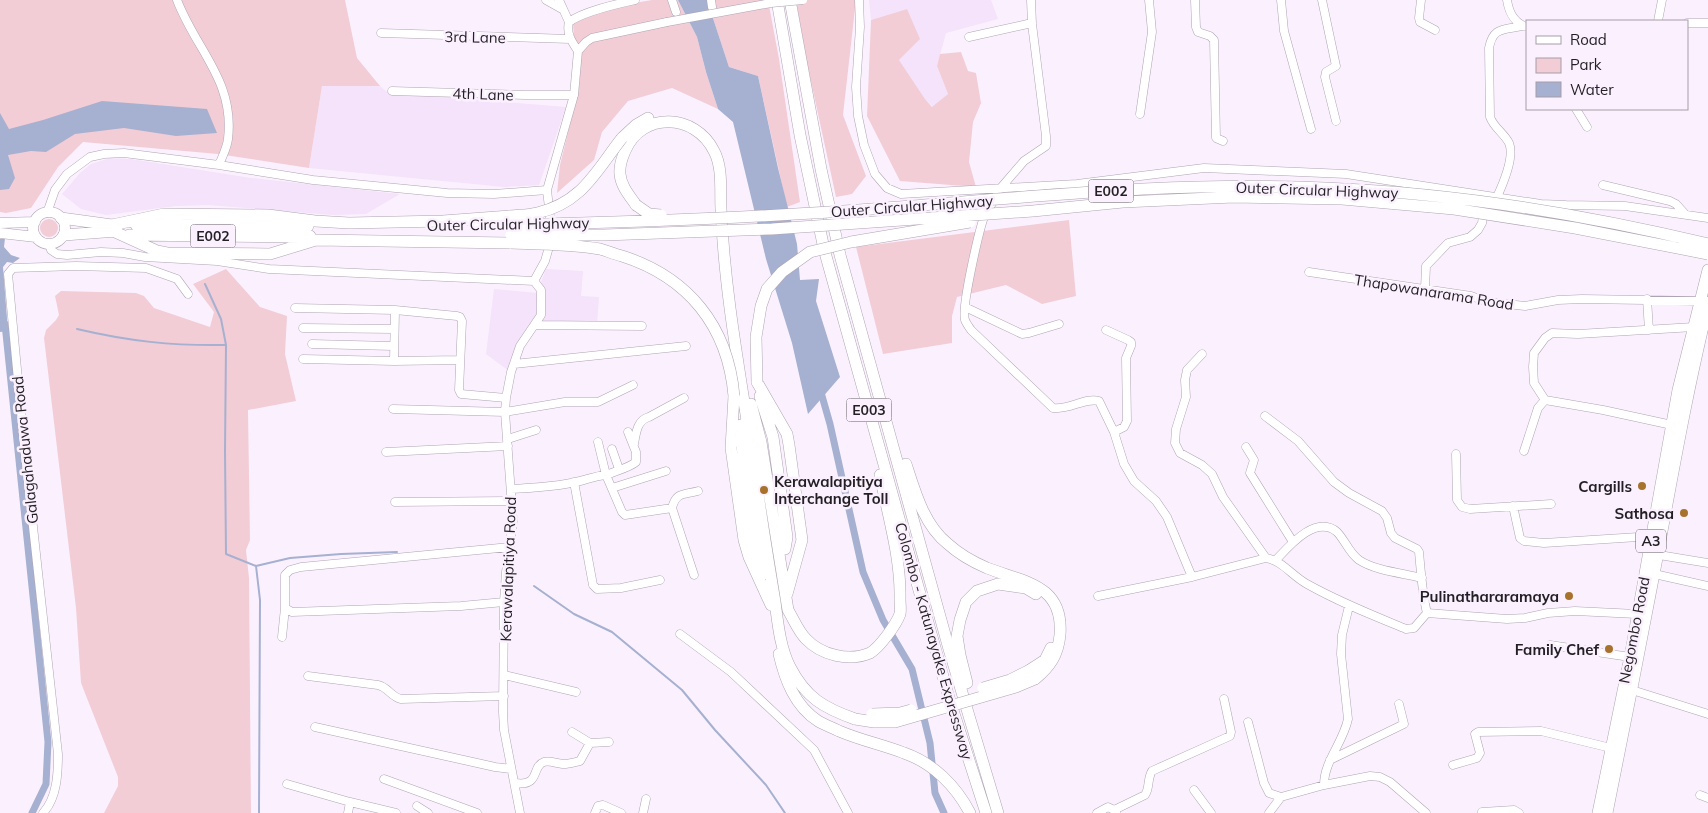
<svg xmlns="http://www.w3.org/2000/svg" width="1708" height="813" font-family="Mulish,sans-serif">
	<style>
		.built { fill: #f4e3fa }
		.green { fill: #f2cdd6 }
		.water { fill: #a6b0d0 }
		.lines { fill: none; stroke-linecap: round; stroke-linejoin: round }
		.stream { stroke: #a6b0d0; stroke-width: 2 }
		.canal { stroke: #a6b0d0; stroke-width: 7 }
		.minor-casing { stroke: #afa4b3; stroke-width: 9 }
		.major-casing { stroke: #afa4b3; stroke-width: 11 }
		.highway-casing { stroke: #afa4b3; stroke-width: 12 }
		.minor { stroke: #fff; stroke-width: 8 }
		.major { stroke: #fff; stroke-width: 10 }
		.highway { stroke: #fff; stroke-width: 11 }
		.minor-bridge-casing { stroke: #afa4b3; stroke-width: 9; stroke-linecap: butt }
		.highway-bridge-casing { stroke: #afa4b3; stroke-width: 12; stroke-linecap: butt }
		.minor-bridge { stroke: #fff; stroke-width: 8 }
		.highway-bridge { stroke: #fff; stroke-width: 11 }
		.poi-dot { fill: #a7722c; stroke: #fbf1fe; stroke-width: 2 }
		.labels { text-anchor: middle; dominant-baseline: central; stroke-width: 5; stroke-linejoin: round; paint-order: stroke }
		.shield { fill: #fbf1fe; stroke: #645e65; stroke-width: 1 }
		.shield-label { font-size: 14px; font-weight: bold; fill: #231f24 }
		.street-label { font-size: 15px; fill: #231f24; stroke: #fbf1fe }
		.poi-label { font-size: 15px; font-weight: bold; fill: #231f24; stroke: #fbf1fe; text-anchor: end }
	</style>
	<rect width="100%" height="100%" fill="#fbf1fe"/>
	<path class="built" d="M869,0H991L998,19L946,33L937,66L948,94L933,107L925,99L899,60L907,9L871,20Z
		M322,86H380L387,92L566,107L539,185L504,187L309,168Z
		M110,158L131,159L251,178L400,194L366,214L333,215L208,205L176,206L106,215L81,209L62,194L80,173L91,164Z
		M546,269L583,271L581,296L599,297L597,324L540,323L545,312V295L541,282Z
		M494,289L538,293V313L509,371L486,354Z"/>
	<path class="green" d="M0,0H345L357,58L380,86H322L309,168L218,154L83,142L58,167L31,208L6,213L0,212Z
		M652,0H678L697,37L706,72L718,109L672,88L628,101L602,132L594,160L557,193L560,165L579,88L581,54L574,39L573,23L616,6Z
		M707,0H768L779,59L800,202L787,207L758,76L729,67Z
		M796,0H856L843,115L866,176L852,194L836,197L807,63Z
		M907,9L920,39L899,60L925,99L932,107L948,94L937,66L940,54L961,52L968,71L976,73L981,103L973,122L969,162L976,187L900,181L867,116L871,20Z
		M40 228a9 9 0 1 1 18 0a9 9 0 1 1-18 0Z
		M1069,220L1076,296L1042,304L1006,285L957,297L952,316V343L883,354L856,247Z
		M226,269L260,307L287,316L285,354L296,401L248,410L250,540L246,550L249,578L251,813H104L118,786V777L81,683L76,608L44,338L46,330L56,320L59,315L55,296L61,291L136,293L144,296L154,308L210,327L214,312L193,284Z"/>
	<path class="water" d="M678,0H707L729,67L758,76L778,168L797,244L800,280L819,279L816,301L840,377L808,414L792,343L766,259L733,122L718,109L706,72L697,37Z
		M102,101L207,109L217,133L176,136L124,128L75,134L46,152L31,151L8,155L15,178L9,189L0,190V113L9,129L43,120Z
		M5,238L4,247L11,255L20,258L13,263L7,262L3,267L8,331L0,332V239Z"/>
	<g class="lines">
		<path class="stream" d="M205,284L221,319L226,345L225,451L226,554L256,566L260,600L259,813
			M77,329C128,341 172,346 225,345
			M256,566L290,558L341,554L397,552
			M534,586L574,614L612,632L682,690L715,730L766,785L785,813"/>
		<path class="canal" d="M5,324L48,742L46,784L32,813
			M820,389L830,424L863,572L883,620L912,669L930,743L935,793L944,813"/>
		<g class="minor-casing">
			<path id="minor" d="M177,0C196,50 235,81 228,139C227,148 222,157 219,165
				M546,0L562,9
				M559,0L569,22
				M672,0L676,12
				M711,0L712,7
				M859,0L860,27L856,87L858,116L864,145L875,174L887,188L901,194L1077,184L1204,168L1346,174L1541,204L1566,205L1625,206L1708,218
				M1031,0L1032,24L1046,136V146L1024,161L999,190C996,200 988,208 984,217C979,231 961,308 965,320C966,323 969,327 971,330L1053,408C1070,410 1085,397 1099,401L1114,432L1124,464L1134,481L1156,501L1167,517L1192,577L1266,558C1283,561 1292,576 1307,584C1339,602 1372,615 1406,629L1414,628L1427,613
				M1195,0L1196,27L1198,32L1210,36L1214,40L1216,138L1223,141
				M1281,0L1284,31L1311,129
				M1322,0L1336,66L1326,72L1325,77L1336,121
				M1421,0L1419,18L1420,22L1435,30
				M1507,0C1509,12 1513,21 1524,26
				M1658,21L1662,0
				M1687,23H1708
				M381,33L570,39
				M969,37L1032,23
				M578,51C572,42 566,34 569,22C584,11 617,4 635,0
				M392,91L525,95H574
				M1576,109L1587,127
				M1140,114L1152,32L1149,0
				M1603,185L1670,201L1676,204L1685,214
				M1497,197C1503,184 1515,157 1509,143C1504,133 1494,128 1490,117L1489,48C1493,27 1503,30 1522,26
				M47,213L55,190L67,174L90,157L104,154L124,153L219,165L313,180L447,193L494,194L547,190
				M551,226L547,190L574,95L578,51L586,42L592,38L667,22
				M49,244L51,250L57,254L67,255L101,252L123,253L145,257L217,261L269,269L534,281
				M1309,272L1471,296L1488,302L1525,306L1558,300L1582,299L1708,301
				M1425,289L1426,266L1448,243L1470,237L1478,230L1482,223L1486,198
				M1647,299L1649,330
				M965,307L1022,334L1029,333L1059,324
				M295,308L395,310L457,316L460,317L462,321L459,390L461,394L506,398
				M395,310L394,361L459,360
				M535,325L642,326
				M303,328L394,329
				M1106,330L1128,340L1131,342V346L1126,358L1127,421L1124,427L1114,432
				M312,344L393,346
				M1202,354L1187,370L1185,380L1186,397L1176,429L1175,443L1180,453L1202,465L1212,474L1223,497L1266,558
				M303,359L394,361
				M514,364L686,346
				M1545,400L1534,383L1533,367L1534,353L1545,338L1552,333L1578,334L1694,327
				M393,409L505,412L565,402H598L633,385
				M1265,416L1298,441L1334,482L1349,493L1382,511L1387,518L1391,533L1395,538L1417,549L1419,552C1421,572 1422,593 1427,613
				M508,439L536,430
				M598,442L606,475C615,471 629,468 636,462V452L628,432
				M634,444C636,433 637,420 649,417L684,398
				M1246,447L1254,460L1250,473L1293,542
				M612,449L619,469
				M1524,451L1538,408L1545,400L1603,410L1672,425
				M386,452L508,446
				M1456,454L1457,500L1462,507L1470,509L1551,504
				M574,482L593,585L597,589L621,588L660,580
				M612,488L666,471
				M511,489C532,488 551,487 571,483C584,481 593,476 606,475L622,512L625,515L672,508
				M395,502L512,501
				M1513,506L1520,538L1524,541L1544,543L1654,536
				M1653,554L1708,563
				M1276,560C1289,546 1316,514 1337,532C1345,540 1349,553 1359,560C1376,571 1402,573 1422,578
				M1650,573L1708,586
				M694,575L672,508C676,492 683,495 698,491
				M1098,596L1192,577
				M504,602L461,606L292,612L285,608V575L290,570L301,567L510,547
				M1427,613L1507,619L1525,618L1548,613L1575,611L1637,614
				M680,634L731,672L814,750L848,813
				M282,637L285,608
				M1550,645L1630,657
				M504,675L576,692
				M308,676L378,685C388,687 391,697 401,699L504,696
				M1632,690L1708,714
				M1248,722L1264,783L1269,793L1281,797
				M315,727L495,767L511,769
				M572,732L590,743
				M1330,760L1404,724L1399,704
				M1453,765L1477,758L1480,753L1475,734L1478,732L1541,731L1615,749
				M384,779L477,813
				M515,783C541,787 531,766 544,762C549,760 558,764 564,764C569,764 575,762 580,761L590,743L609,742
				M287,784L350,802L348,813
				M1324,785C1324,761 1343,743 1348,719L1341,654L1342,635L1349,606
				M1194,790L1211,813
				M1700,795L1708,798
				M350,802L396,813
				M417,806L428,813
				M1114,810L1145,795C1150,788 1147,779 1152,771L1230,736L1231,732L1224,699
				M1482,812L1514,810L1519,813
				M43,813C57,798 58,774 58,754L25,454L8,274L13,268L76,266L146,268L177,279L188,294
				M520,813L504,730L503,712L504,602L506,572L513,521L505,412L506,398L511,372L520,346L541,315V290L534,281L545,261L551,240
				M595,813L598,806L603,805L621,813
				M643,813L646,799
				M1097,813L1108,807L1114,810L1116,813
				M1269,813L1281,797L1324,785L1370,776L1380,777L1390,782L1426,813"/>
		</g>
		<g class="major-casing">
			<path id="major" d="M33 228a16 16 0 1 1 32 0a16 16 0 1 1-32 0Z
				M0,223L35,222
				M0,233L36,237"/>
		</g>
		<g class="highway-casing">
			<path id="highway" d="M777,0L800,135L824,249L949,698L986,813
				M790,0L821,169L840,255L949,649L998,813
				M622,138L636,125L648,118
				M636,205C629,195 621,186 620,174C619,166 622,158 625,151C642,111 695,113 714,151C723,168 720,190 721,209C725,304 745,399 758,493C763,530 769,566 775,602C778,624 780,647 790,667C806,698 824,708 855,719
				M61,218L112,225L118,224
				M112,225L164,214L268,215L315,221L349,223L443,221L510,216
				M136,225L308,226
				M476,225H510
				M113,231L157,251L167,253L270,254L316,240L511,243
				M64,235L117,231
				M129,235L300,237L310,236
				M757,382L787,434L789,445L802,540L787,594
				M734,396L731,448L744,540L749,557L771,605
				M760,396L773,437L787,537L785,549
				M751,404L761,442L788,610C794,620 798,631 806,639C821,655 849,662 870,653C879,648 896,625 900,614C901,610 900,604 900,599C901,558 888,516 880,475
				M741,425C742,456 746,487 751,517C754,536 757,556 763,574
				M906,464C915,492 924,525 948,544C959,554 973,562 987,568C1023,582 1064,584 1060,635C1058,655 1050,667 1035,679
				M779,654C785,680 795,706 818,721C825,725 833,728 839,731C860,740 883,745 904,753C933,763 956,786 970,813
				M1028,671L1045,660L1051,648
				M967,683L960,655L957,636L960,620L966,602L977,591L998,584L1026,588L1036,594
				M1598,813L1630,657L1678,390L1708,270
				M1607,813C1623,733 1639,654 1654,574C1671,484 1686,395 1708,306"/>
		</g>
		<use href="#minor" class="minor"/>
		<use href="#major" class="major"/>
		<use href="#highway" class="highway"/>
		<g class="minor-bridge-casing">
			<path id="minor-bridge" d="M667,22L771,3L803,0"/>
		</g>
		<g class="highway-bridge-casing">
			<path id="highway-bridge" d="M636,205L649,214L661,215
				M510,216C519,215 528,215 537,213C582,203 596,171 622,138
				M510,225C635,222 760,218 885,208C1031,197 1178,181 1325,188C1454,193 1583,214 1708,244
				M511,235H604L772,229L1033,211L1123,202L1234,197L1342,199L1454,209L1575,228L1708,254
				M511,243C541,244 571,244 600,249C607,251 614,254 622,256C688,277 728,326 734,396
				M757,382L756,337L761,306L767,289L782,272L810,252L851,242L970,222
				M983,688L1010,680L1028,671
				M872,714L900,713L911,710
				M855,719L874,722H895L1016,687L1035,679"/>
		</g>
		<use href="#minor-bridge" class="minor-bridge"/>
		<use href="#highway-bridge" class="highway-bridge"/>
	</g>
	<g class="poi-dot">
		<circle cx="1642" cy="486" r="5"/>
		<circle cx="764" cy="490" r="5"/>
		<circle cx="1684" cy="513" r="5"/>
		<circle cx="1569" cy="596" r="5"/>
		<circle cx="1609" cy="649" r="5"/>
	</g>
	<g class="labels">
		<g class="shield">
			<rect x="1088.5" y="179.5" width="45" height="23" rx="4"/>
			<rect x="190.5" y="224.5" width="45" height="23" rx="4"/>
			<rect x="846.5" y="398.5" width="45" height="23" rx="4"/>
			<rect x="1636" y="529.5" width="30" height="23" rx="4"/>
		</g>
		<g class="shield-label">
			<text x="1111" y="191">E002</text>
			<text x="213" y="236">E002</text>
			<text x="869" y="410">E003</text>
			<text x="1651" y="541">A3</text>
		</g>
		<g class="street-label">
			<text transform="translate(475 37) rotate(1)">3rd Lane</text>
			<text transform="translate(483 94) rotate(2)">4th Lane</text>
			<text transform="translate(1317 190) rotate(2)">Outer Circular Highway</text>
			<text transform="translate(912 206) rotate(-4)">Outer Circular Highway</text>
			<text transform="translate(508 224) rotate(-1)">Outer Circular Highway</text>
			<text transform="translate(1434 292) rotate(9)">Thapowanarama Road</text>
			<text transform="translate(25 450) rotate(-96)">Galagahaduwa Road</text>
			<text transform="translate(508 569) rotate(-88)">Kerawalapitiya Road</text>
			<text transform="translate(1634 630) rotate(-79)">Negombo Road</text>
			<text transform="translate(934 641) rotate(74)">Colombo - Katunayake Expressway</text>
		</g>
		<g class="poi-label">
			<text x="774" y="481" text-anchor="start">Kerawalapitiya<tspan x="774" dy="17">Interchange Toll</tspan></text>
			<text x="1632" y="486">Cargills</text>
			<text x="1674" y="513">Sathosa</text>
			<text x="1559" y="596">Pulinathararamaya</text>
			<text x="1599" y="649">Family Chef</text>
		</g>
	</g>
	<rect x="1526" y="20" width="162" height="90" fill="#fbf1fe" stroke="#a59da7"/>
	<rect x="1536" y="36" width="25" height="8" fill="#ffffff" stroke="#a59da7"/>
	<text x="1570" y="45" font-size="15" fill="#231f24">Road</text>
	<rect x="1536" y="58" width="25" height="15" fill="#f2cdd6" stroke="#a59da7"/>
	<text x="1570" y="70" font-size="15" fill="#231f24">Park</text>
	<rect x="1536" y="82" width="25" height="15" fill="#a6b0d0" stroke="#a59da7"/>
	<text x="1570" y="95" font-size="15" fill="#231f24">Water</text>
</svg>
